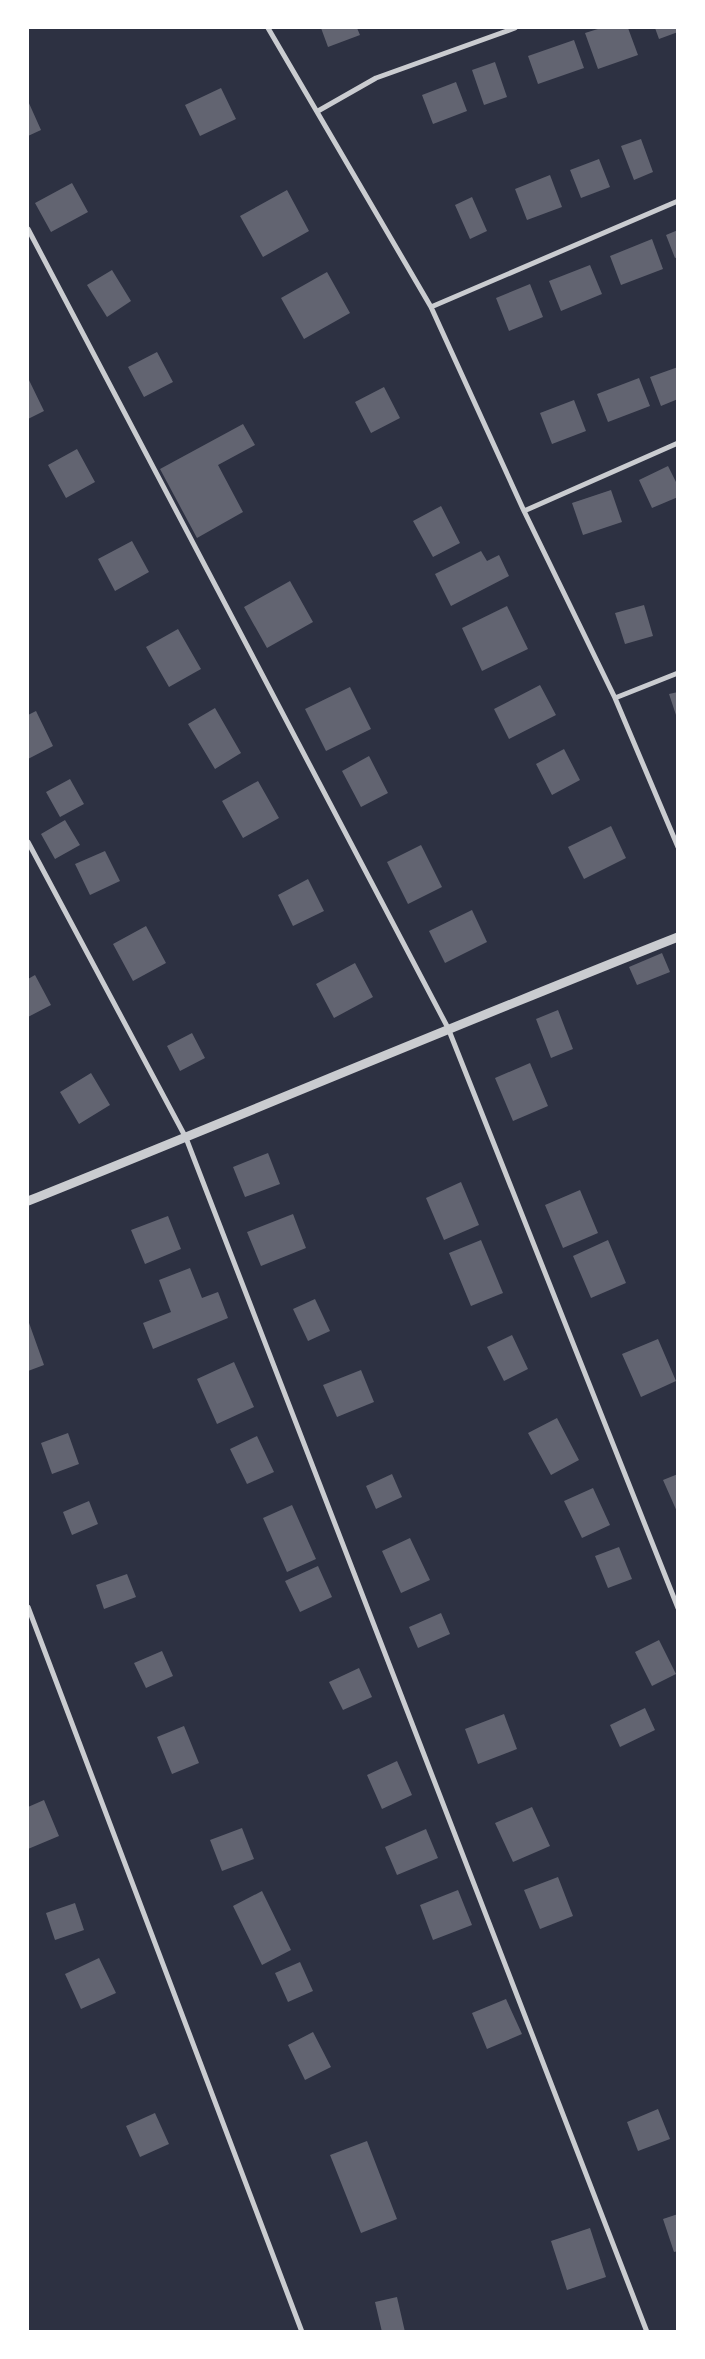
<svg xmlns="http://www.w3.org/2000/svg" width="705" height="2359" font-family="'Crimson Pro',serif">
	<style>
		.building { fill: #626471 }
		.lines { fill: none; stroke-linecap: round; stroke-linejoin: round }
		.minor { stroke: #caccd0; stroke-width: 5 }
		.tertiary { stroke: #caccd0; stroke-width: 9 }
	</style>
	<rect width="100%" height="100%" fill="#2d3142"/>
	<path class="building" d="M321,28H357L360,35L328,47Z
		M601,28H628L638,55L598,69L585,33Z
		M655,28H678V32L659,39Z
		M574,40L584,68L538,84L528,56Z
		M495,62L507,97L484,105L472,70Z
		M456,82L467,111L433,124L422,95Z
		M221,88L236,119L200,136L185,105Z
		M28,101L41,130L28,136Z
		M641,139L653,172L634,180L621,146Z
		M599,159L610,187L581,198L570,170Z
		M550,175L562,207L527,220L515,189Z
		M72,183L88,212L51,232L35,203Z
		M287,190L309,231L263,257L240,216Z
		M472,197L487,231L470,239L455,205Z
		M678,230V257L675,258L666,235Z
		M652,239L663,269L621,285L610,256Z
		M590,265L602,294L561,311L549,281Z
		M112,270L131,301L107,317L87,285Z
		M327,272L350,313L304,339L281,298Z
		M530,284L543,317L509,331L496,298Z
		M157,352L173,382L144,397L128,367Z
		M678,367V399L661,406L650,377Z
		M28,378L44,411L28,419Z
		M639,378L650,406L608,422L597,394Z
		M384,387L400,418L371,433L355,402Z
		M574,400L586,431L552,444L540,413Z
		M243,424L255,445L218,465L243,512L197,538L160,469Z
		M77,449L95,482L66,498L48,465Z
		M668,466L678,486V497L652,508L639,480Z
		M611,490L622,522L583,535L572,503Z
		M441,506L460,543L433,557L413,521Z
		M132,541L149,572L115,591L98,559Z
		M481,551L487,561L499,555L509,576L451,606L435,574Z
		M290,581L313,622L267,648L244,607Z
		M644,605L653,636L625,644L615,613Z
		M507,606L528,649L482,671L462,628Z
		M178,629L201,669L169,687L146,647Z
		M540,685L556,715L509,739L494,709Z
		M350,687L371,729L326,751L305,709Z
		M678,692V718H677L669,694Z
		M215,708L241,753L215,769L188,724Z
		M36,711L53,746L28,759V715Z
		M564,749L580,780L552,795L536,764Z
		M369,756L388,793L361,807L342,771Z
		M70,779L84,804L60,817L46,792Z
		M258,781L279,818L243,838L222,801Z
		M65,820L80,845L55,859L41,834Z
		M611,826L626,858L584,879L568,847Z
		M421,845L442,887L408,904L387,862Z
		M105,851L120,881L90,895L75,864Z
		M308,879L324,911L293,926L278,895Z
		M472,910L487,942L445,963L429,931Z
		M146,926L166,963L133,981L113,944Z
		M662,953L670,972L637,985L629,967Z
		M355,963L373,997L334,1018L316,984Z
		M35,975L51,1005L28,1017V979Z
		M558,1010L573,1049L551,1058L536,1019Z
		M192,1033L205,1058L180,1071L167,1046Z
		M530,1063L548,1106L513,1121L495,1078Z
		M91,1073L110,1105L79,1124L60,1092Z
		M268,1153L280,1184L245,1197L233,1167Z
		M461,1182L479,1225L444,1240L426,1198Z
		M580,1190L598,1233L563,1248L545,1205Z
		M293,1214L306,1248L261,1266L247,1232Z
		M168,1216L181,1249L145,1264L131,1230Z
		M481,1240L503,1293L471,1306L449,1253Z
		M608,1240L626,1283L591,1298L573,1256Z
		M190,1268L202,1298L218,1292L228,1318L153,1349L143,1323L171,1312L159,1280Z
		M315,1299L330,1331L308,1341L293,1309Z
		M28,1320L44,1365L28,1371Z
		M512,1335L528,1369L504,1381L487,1347Z
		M658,1339L676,1381L641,1397L622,1354Z
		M234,1362L254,1407L217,1424L197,1379Z
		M361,1370L374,1402L337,1417L323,1385Z
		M557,1418L579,1460L551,1475L528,1433Z
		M68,1433L79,1464L52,1474L41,1443Z
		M257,1436L274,1472L247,1484L230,1449Z
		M392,1474L402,1497L376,1509L366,1486Z
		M678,1474V1514L663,1480Z
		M593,1488L610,1525L582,1538L564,1501Z
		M89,1501L98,1524L72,1535L63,1512Z
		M292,1505L316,1559L287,1572L263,1518Z
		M410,1538L430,1580L401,1593L382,1551Z
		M619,1547L632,1579L608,1588L595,1556Z
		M318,1566L332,1597L300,1612L285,1581Z
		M127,1574L136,1597L104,1609L96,1585Z
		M441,1613L450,1634L418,1648L409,1627Z
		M659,1640L676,1674L652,1686L635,1652Z
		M162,1651L173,1676L146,1688L134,1663Z
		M359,1668L372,1697L343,1710L329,1682Z
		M645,1708L655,1730L620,1747L610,1725Z
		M504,1714L517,1749L478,1764L465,1729Z
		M184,1726L199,1763L172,1774L157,1737Z
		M397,1761L412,1795L382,1809L367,1775Z
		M44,1800L59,1836L28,1849V1807Z
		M532,1807L550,1846L513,1862L495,1823Z
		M242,1828L254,1859L222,1871L210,1840Z
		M426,1829L438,1858L397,1875L385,1847Z
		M558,1877L573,1916L540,1929L524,1890Z
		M458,1890L472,1925L433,1940L420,1905Z
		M262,1891L291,1950L262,1965L233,1906Z
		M75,1903L84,1930L55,1940L46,1913Z
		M99,1958L116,1993L81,2009L65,1974Z
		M300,1962L313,1991L288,2002L275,1973Z
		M506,1999L522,2034L487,2049L472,2013Z
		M313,2032L331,2067L305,2080L288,2045Z
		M658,2109L670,2139L638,2151L627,2122Z
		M155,2113L169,2144L140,2157L126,2126Z
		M367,2141L397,2219L361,2233L330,2155Z
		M678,2214V2251L674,2252L663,2219Z
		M590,2228L606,2277L567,2290L551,2241Z
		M397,2297L405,2332H382L375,2302Z"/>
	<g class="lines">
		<path class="minor" d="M268,28L431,307L524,511L615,698L678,847
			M318,111L376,78L515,28
			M28,229L448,1028L678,1608
			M431,307L678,201
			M524,511L678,443
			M615,698L678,673
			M28,842L186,1138L647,2332
			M28,1607L302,2332"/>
		<path class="tertiary" d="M28,1201C245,1114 460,1023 678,937"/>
	</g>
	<rect width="705" height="2359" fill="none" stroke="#ffffff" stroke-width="58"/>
</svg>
